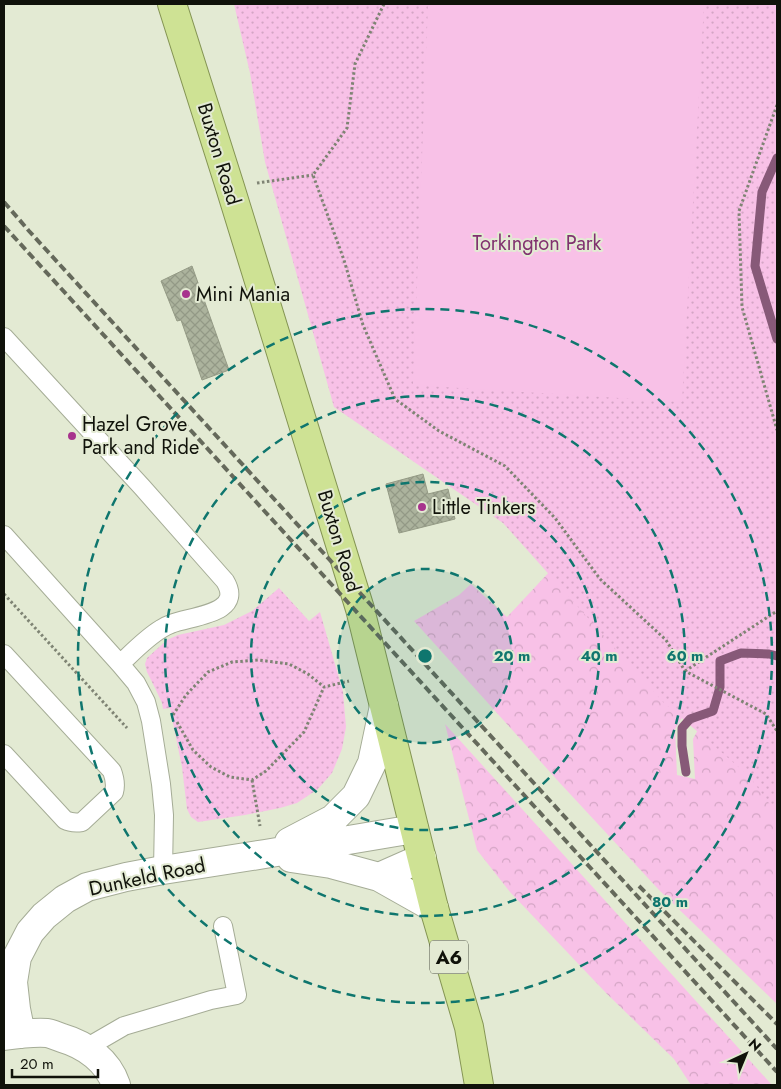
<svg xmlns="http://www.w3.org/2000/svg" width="781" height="1089" font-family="Jost,sans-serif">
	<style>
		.forest { fill: url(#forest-crowns) }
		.park { fill: url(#park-dots) }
		.pitch { fill: #f8c1e7 }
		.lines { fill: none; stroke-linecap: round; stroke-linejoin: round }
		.stream { stroke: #875978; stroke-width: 9 }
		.building { fill: url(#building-cross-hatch); stroke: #949a85 }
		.service-casing { stroke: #a5ac96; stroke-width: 20 }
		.minor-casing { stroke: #a5ac96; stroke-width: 30 }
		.trunk-casing { stroke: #849453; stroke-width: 30 }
		.path { stroke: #7f8474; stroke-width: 3; stroke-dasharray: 2.5 2.5; stroke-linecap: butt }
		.service { stroke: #fff; stroke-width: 18 }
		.minor { stroke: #fff; stroke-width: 28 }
		.trunk { stroke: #cee294; stroke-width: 28 }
		.rail { stroke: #65695b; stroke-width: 4; stroke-dasharray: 8 4; stroke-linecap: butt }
		.ring { fill: none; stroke: #0f766e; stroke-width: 2.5; stroke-dasharray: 9 6 }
		.poi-dot { fill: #a7338d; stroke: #e3ead3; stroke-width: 2 }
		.labels { text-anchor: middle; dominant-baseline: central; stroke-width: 4; stroke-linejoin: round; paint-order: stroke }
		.shield { fill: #e3ead3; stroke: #4f5346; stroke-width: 1 }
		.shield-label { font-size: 19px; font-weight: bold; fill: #10120a }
		.street-label { font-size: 20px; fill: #10120a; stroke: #e3ead3 }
		.park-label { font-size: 20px; fill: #81316f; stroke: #e3ead3 }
		.poi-label { font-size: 20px; fill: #10120a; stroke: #e3ead3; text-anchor: start }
		.centre { fill: #0f766e; stroke: #e3ead3; stroke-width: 2.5 }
		.ring-label { font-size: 15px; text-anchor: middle; font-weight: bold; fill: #0f766e; stroke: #e3ead3; stroke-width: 4; stroke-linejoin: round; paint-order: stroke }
	</style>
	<defs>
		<pattern id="forest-crowns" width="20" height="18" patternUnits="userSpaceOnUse" patternTransform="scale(1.25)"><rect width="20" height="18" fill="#f8c1e7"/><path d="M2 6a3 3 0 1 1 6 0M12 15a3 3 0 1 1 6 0" fill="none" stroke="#d4a5c5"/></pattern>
		<pattern id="park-dots" width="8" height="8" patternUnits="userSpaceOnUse" patternTransform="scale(1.25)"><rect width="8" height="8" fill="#f8c1e7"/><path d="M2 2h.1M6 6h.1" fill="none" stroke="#d4a5c5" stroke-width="1.8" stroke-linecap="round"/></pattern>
		<pattern id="building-cross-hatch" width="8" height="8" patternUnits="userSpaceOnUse" patternTransform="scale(1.25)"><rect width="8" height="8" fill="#acb39d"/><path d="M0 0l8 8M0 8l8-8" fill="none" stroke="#939986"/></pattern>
	</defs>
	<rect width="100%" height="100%" fill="#e3ead3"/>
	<path class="forest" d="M566,554L683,716L675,729L677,775L695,779L693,739L701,724L777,742V1004L660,891L559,782L414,621L459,595L471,584L507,617Z
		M445,724L772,1085H691L674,1059L607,994L510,892L477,850Z"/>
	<path class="park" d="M234,4H777V814L749,776L663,702L503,523L334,407L265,162L250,73Z
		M279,588L309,621L320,612L343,692L346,727L342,749L332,773L318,789L297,803L280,808L245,815L198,822L191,817L187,809L182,767L170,708L163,709L162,703L155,688L147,672L145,664L147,658L167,640L178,635L224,625L252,611Z"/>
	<path class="pitch" d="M428,4H704L682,402L413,385Z"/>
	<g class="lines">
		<path class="stream" d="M777,158L762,192L755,266L777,339
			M686,772L682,746V728L690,719L713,711L720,687V661L741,653L769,654L777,656"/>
	</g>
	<path class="building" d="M192,266L229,370L202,380L181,320L177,321L161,281Z
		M423,474L428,494L448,489L455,519L399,533L386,484Z"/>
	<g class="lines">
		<g class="service-casing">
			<path id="service" d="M4,337L142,487L225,581C245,614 191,616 171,624C168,625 164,627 161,629C146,638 133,652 120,664
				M4,535L120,664L136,683L146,702L151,721L161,784L164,815L163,870
				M4,654L112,771C115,779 116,785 114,792L82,822C75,823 71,823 65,820L4,754
				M86,1048L124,1026L211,1000L237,995L223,926"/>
		</g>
		<g class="minor-casing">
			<path id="minor" d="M289,842L333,819L356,796L372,763L384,706
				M291,858L331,864L379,877L434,908
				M379,877L422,858
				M21,1034L16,1009L13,982L17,957L30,932L44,916L65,899L87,887L126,877L163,870L265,854L414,829
				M4,1036C18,1034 33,1032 47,1033C52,1034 57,1036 62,1038C86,1045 108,1061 116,1085"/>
		</g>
		<g class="trunk-casing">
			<path id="trunk" d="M172,4L230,187L360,609L434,908L469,1027L479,1085"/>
		</g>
		<path class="path" d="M384,4L355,64L347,128L313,175L344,260L363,325L395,399L439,431L505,466L555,518L600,579L666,640L685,671L766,714L777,731
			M777,105L739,211L742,307L777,430
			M257,183L313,175
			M4,594L127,728
			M685,671L777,611
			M173,715L186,695L208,672L232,662L259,660L289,664L308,674L324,687L349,681
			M177,722L193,750L211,767L230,777L252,780L266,771L304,732L324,687
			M252,780L260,826"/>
		<use href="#service" class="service"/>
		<use href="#minor" class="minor"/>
		<use href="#trunk" class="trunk"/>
		<path class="rail" d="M4,202L29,231L777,1049
			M4,226L777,1072
			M639,886L777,1024"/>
	</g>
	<circle cx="425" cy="656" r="87" fill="#0f766e" fill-opacity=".12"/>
	<g class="ring">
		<circle cx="425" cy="656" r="87"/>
		<circle cx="425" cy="656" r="174"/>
		<circle cx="425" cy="656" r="260"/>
		<circle cx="425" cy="656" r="347"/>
	</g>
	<g class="poi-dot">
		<circle cx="186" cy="294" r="5"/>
		<circle cx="72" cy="436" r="5"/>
		<circle cx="422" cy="507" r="5"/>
	</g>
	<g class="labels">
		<rect class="shield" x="430" y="940.5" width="38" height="33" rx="4"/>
		<g class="shield-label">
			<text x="449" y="957">A6</text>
		</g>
		<g class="street-label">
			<text transform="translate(219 154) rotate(73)">Buxton Road</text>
			<text transform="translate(339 541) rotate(73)">Buxton Road</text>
			<text transform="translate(147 877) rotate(-12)">Dunkeld Road</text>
		</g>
		<g class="park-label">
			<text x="537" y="243">Torkington Park</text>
		</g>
		<g class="poi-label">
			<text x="196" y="294">Mini Mania</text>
			<text x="82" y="424">Hazel Grove<tspan x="82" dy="23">Park and Ride</tspan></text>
			<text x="432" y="507">Little Tinkers</text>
		</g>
	</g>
	<circle cx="425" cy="656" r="8" class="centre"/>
	<g class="ring-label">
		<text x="512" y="661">20 m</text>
		<text x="599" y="661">40 m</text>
		<text x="685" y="661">60 m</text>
		<text x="670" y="907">80 m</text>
	</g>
	<rect width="781" height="1089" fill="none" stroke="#10120a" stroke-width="10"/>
	<g transform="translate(746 1054) rotate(44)" stroke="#e3ead3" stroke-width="4" paint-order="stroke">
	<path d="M0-4L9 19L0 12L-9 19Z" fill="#10120a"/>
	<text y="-8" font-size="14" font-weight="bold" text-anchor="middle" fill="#10120a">N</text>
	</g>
	<path d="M12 1069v8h86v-8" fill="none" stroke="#10120a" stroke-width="2.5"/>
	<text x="20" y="1069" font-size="15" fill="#10120a" stroke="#e3ead3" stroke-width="4" paint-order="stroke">20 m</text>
</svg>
